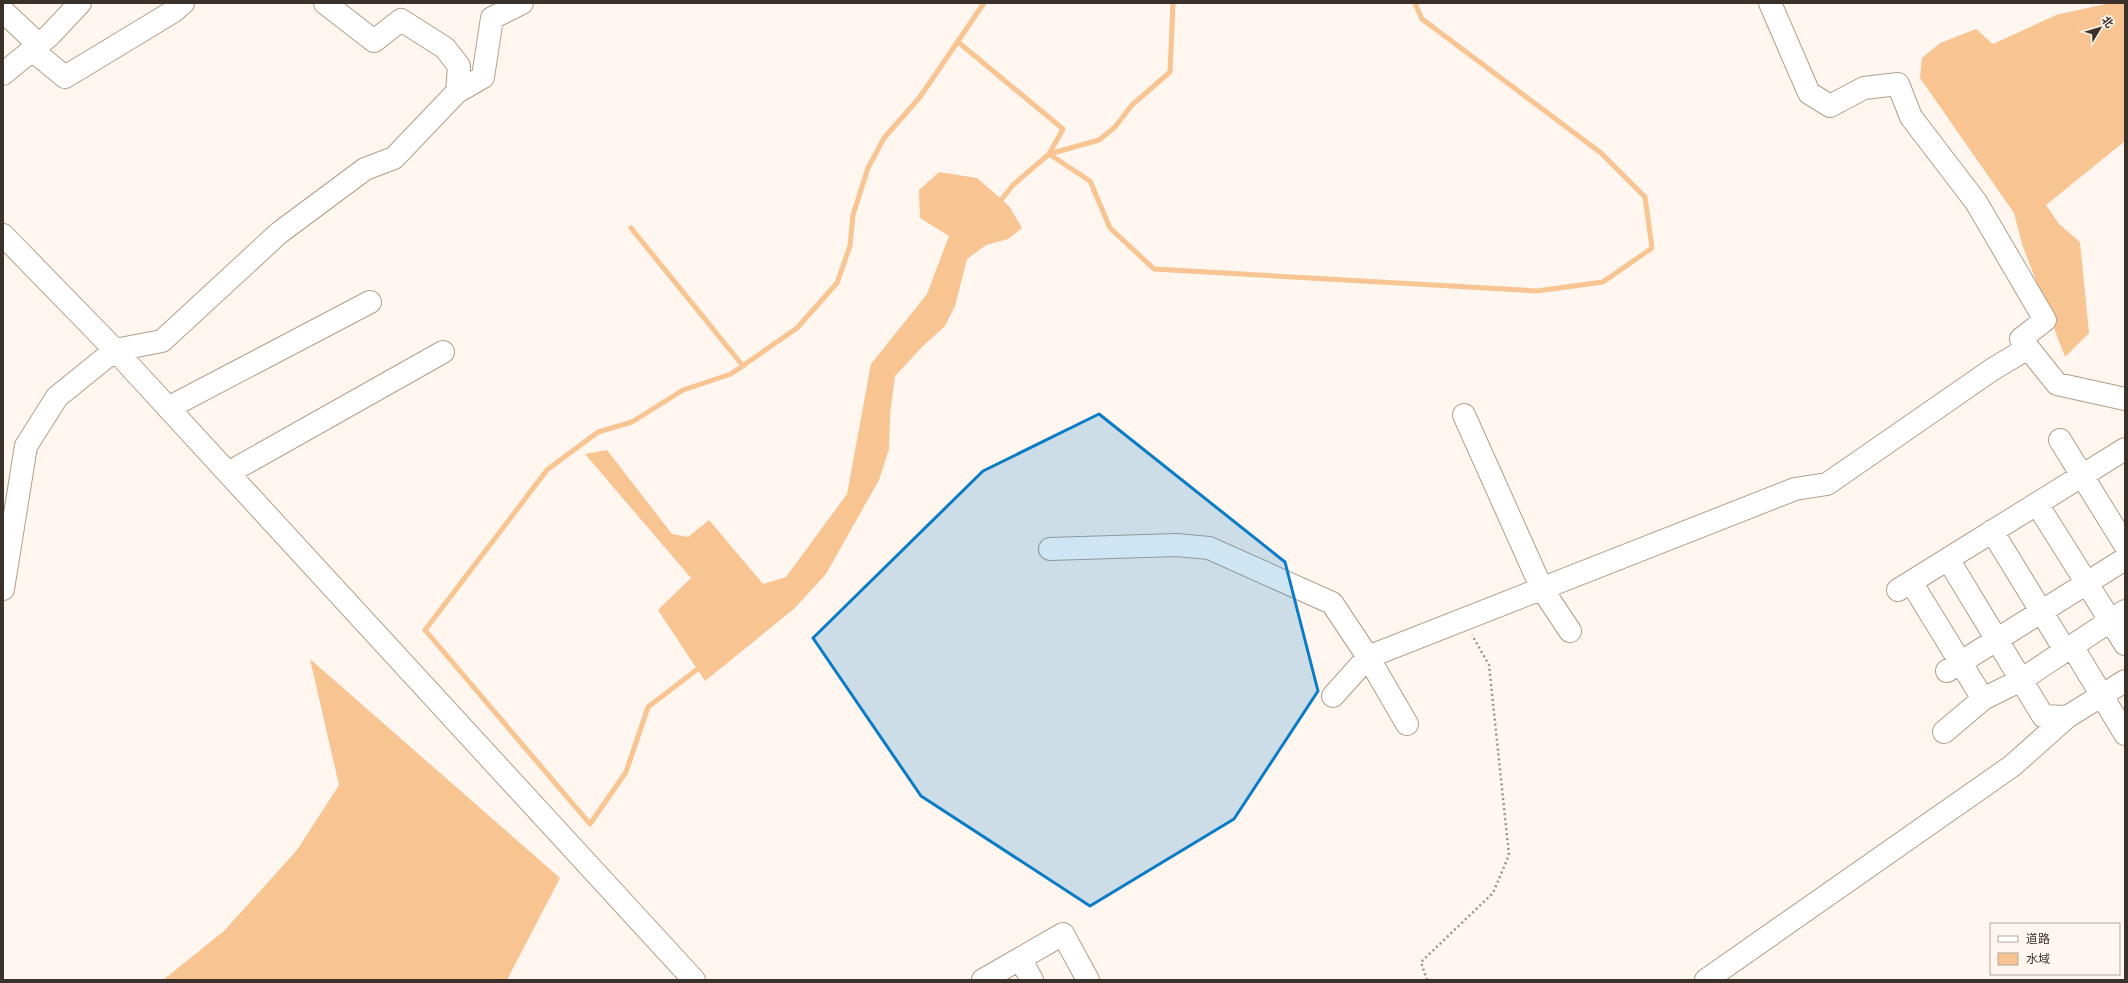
<svg xmlns="http://www.w3.org/2000/svg" width="2128" height="983" font-family="'Varela Round','Noto Sans SC',sans-serif">
	<style>
		.water { fill: #f8c491 }
		.lines { fill: none; stroke-linecap: round; stroke-linejoin: round }
		.stream { stroke: #f8c491; stroke-width: 5 }
		.minor-casing { stroke: #b19f8d; stroke-width: 24 }
		.path { stroke: #9b938c; stroke-width: 2.5; stroke-dasharray: 2 3; stroke-linecap: butt }
		.minor { stroke: #fff; stroke-width: 22 }
		.marked { fill: #0a7cc6; fill-opacity: 0.2; stroke: #0a7cc6; stroke-width: 3; stroke-linejoin: round }
	</style>
	<rect width="100%" height="100%" fill="#fef6ef"/>
	<path class="water" d="M2110,3H2125V141L2046,205L2059,224L2080,242L2089,333L2065,357L2022,244L2014,213L1920,78L1922,58L1940,43L1976,29L1993,44L2056,15Z
		M939,172L977,178L1009,206L1022,228L1008,239L986,245L967,259L955,306L945,326L923,346L895,376L890,414L889,449L879,480L826,574L795,608L705,681L658,610L691,578L585,454L607,450L672,534L688,537L709,520L763,584L786,577L847,494L871,364L927,294L949,236L920,218L919,190Z
		M310,659L560,878L507,980H163L224,931L297,850L339,785Z"/>
	<g class="lines">
		<path class="stream" d="M958,42L1063,129L1049,154L1099,140L1115,127L1132,105L1170,72L1173,3
			M998,204L1013,185L1049,154L1090,181L1110,228L1154,269L1537,291L1603,282L1652,248L1645,197L1601,153L1422,19L1415,3
			M631,228L743,366
			M703,665L648,707L626,772L590,824L425,630L547,470L598,432L632,422L683,390L731,374L797,328L837,283L850,246L853,215L868,168L884,138L920,97L984,3"/>
		<g class="minor-casing">
			<path id="minor" d="M325,3L374,41L401,20L445,48L459,66L457,92
				M1770,3L1809,93L1830,106L1864,88L1898,84L1911,117L1976,202L2045,320L2021,339L2057,384L2125,399
				M3,11L39,45
				M32,50L65,77L174,11L183,3
				M3,74L49,36L80,3
				M3,235L115,350L694,980
				M168,408L370,302
				M1464,415L1542,589L1570,631
				M2060,440L2125,545
				M228,473L443,352
				M2037,504L2125,644
				M1992,531L2065,650L2075,651L2125,734
				M1050,549L1176,545L1209,548L1332,603L1368,657L1795,489L1827,484L1993,369L2028,348
				M1948,559L2043,716L2067,717
				M1911,582L1983,699
				M3,589L26,446L57,397L115,350L162,341L279,233L365,169L394,158L457,92L483,77L492,18L522,3
				M1898,590L2125,449
				M1947,671L2125,559
				M1333,696L1368,657L1407,724
				M1944,732L1983,699L2021,680L2125,611
				M1020,959L1032,980
				M983,980L1063,934L1088,980
				M1706,980L2012,766L2067,717L2125,681"/>
		</g>
		<path class="path" d="M1427,980L1421,962L1493,893L1509,855L1489,665L1472,635"/>
		<use href="#minor" class="minor"/>
	</g>
	<path class="marked" d="M1099,414L1285,562L1318,691L1234,819L1090,906L921,796L813,638L983,471Z"/>
	<rect width="2128" height="983" fill="none" stroke="#39312a" stroke-width="8"/>
	<rect x="1990" y="923" width="130" height="52" fill="#fef6ef" stroke="#afa7a0"/>
	<rect x="1998" y="936" width="20" height="6" fill="#ffffff" stroke="#afa7a0"/>
	<text x="2026" y="943" font-size="12" fill="#39312a">道路</text>
	<rect x="1998" y="953" width="20" height="12" fill="#f8c491" stroke="#afa7a0"/>
	<text x="2026" y="963" font-size="12" fill="#39312a">水域</text>
	<g transform="translate(2100 28) rotate(52)" stroke="#fef6ef" stroke-width="3" paint-order="stroke">
	<path d="M0-3L7 15L0 10L-7 15Z" fill="#39312a"/>
	<text y="-6" font-size="11" font-weight="bold" text-anchor="middle" fill="#39312a">北</text>
	</g>
</svg>
